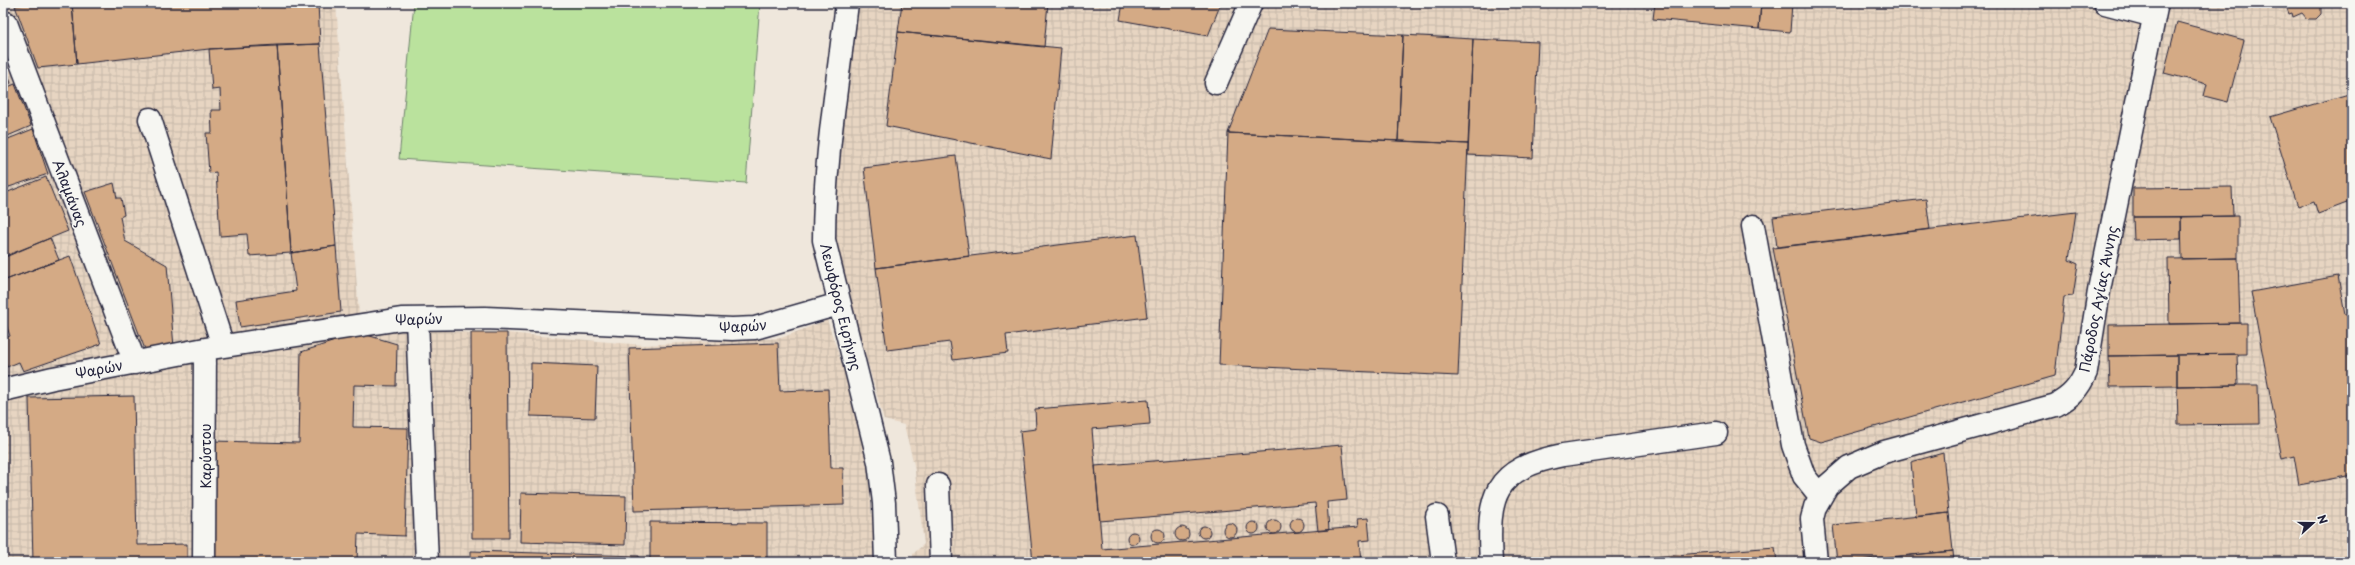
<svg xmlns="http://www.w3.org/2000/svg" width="2355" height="565" font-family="'Playpen Sans',sans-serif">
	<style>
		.industrial { fill: url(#industrial-grid) }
		.grass { fill: #bae29d; stroke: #6e826c }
		.building { fill: #d4aa85; stroke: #22223b }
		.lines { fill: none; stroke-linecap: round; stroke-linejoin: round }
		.minor-casing { stroke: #22223b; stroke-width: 25 }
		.minor { stroke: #f6f6f2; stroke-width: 22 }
		.labels { text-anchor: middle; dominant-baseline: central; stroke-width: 3; stroke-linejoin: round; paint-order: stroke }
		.street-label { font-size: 14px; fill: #22223b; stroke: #f6f6f2 }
	</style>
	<defs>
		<pattern id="industrial-grid" width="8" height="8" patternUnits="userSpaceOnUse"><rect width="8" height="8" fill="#e7d5c2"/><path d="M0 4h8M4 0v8" fill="none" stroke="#c6b7a8"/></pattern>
	</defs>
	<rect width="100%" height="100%" fill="#efe7dc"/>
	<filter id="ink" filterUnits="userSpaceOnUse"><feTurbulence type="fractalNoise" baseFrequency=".025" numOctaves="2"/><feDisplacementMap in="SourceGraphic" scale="8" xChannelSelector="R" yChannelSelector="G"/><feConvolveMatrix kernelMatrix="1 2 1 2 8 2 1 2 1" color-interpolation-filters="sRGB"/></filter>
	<g filter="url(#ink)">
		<path class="industrial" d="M33,3H336L359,315L3,381V8Z
			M855,3H2352V562H913V554L924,544L914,465L904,425L884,420L839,263L835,238L841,129Z
			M827,320L855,402L868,460L875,562H3V400L208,359L360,333L440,330L471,333H507L643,345L781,338Z"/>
		<path class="grass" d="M414,3H760L746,183L399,159Z"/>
		<path class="building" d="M32,3H72L77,64L38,68L15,6Z
			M72,3H318L320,44L209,49L77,64Z
			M902,3H1048L1044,47L898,32Z
			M1123,3H1221L1208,36L1120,20Z
			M1655,3H1761L1759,29L1653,19Z
			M1761,3H1792L1790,32L1759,29Z
			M2285,3H2329L2321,6V14L2316,19H2307L2302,13L2293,17L2292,13L2289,14Z
			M2177,22L2244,40L2228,102L2204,96L2207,84L2164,73Z
			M1268,29L1403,35L1398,141L1228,133Z
			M898,32L1061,48L1051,159L886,126Z
			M1403,35L1473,39L1468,144L1398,141Z
			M1473,39L1538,42L1533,158L1468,155Z
			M320,44L336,246L291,253L277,45Z
			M277,45L291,253L249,256L247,234L220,236L216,172L209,173L206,133H212L211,110H221L220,89L212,90L209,49Z
			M3,61L11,83L3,86Z
			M15,84L31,126L3,138V89Z
			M2352,93V201L2318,214L2314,201L2298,207L2270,117Z
			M33,129L48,174L3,189V141Z
			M1228,133L1468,144L1458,376L1219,365Z
			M956,156L969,256L876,268L864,168Z
			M46,177L68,231L3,257V194Z
			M114,183L117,198H121L124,215L120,217L125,241L167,265L174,347L146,352L85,192Z
			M2232,187L2233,216L2133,217V188Z
			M1926,199L1930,229L1777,247L1773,217Z
			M2076,212L2069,260L2078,264L2073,296L2064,297L2055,376L1821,442L1809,438L1773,248Z
			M2238,216V258L2182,259L2181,217Z
			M2133,217H2181V239L2134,240Z
			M1137,235L1147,317L1006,335L1008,353L953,360L950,342L887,350L876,268Z
			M50,238L59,260L3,281V258Z
			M336,246L341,312L240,327L236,300L296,291L291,253Z
			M70,256L101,344L23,371L19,362L7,367L3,356V339L10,336L3,315V281Z
			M2238,258L2240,323L2169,324L2168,259Z
			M2338,276L2345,315L2352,313V475L2299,485L2294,456L2282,459L2251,292Z
			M2247,323V354L2109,356V325Z
			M360,333L397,344L396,386L354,385L353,427L408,428L405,536L358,534L357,562H209L212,441L299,443L301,352Z
			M471,333H507L509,538H472Z
			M778,343L780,391L828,389L831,468H843L844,505L634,511L629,348Z
			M2237,354L2238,385L2177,386V355Z
			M2177,355V386L2110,387L2109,356Z
			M531,363L597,366L595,418L530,416Z
			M2238,385H2258L2259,424L2178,425L2177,386Z
			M134,396L137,545L187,544V562H33L29,398Z
			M1148,400L1150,424L1092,429L1102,549L1358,527L1357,519L1368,518L1370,540L1359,541L1361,562H1033L1020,431L1036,429L1035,409Z
			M1342,445L1347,500L1327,502L1329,530L1318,531L1315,503L1100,521L1095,466Z
			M1943,453L1949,513L1916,517L1911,462Z
			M521,493L626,496L625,545L520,542Z
			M1949,513L1953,551L1837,562L1833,525Z
			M1290 525a7 7 0 1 1 14 0a7 7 0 1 1-14 0Z
			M1267 527a7 7 0 1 1 14 0a7 7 0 1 1-14 0Z
			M1247 528a6 6 0 1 1 12 0a6 6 0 1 1-12 0Z
			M650,522L767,523V562H650Z
			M1223 530a7 7 0 1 1 14 0a7 7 0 1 1-14 0Z
			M1198 532a6 6 0 1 1 12 0a6 6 0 1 1-12 0Z
			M1175 534a7 7 0 1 1 14 0a7 7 0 1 1-14 0Z
			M1151 536a7 7 0 1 1 14 0a7 7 0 1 1-14 0Z
			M1127 538a6 6 0 1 1 12 0a6 6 0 1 1-12 0Z
			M1775,547L1777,562H1589Z
			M471,551L639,556V562H471Z
			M1953,551L1954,562H1843Z"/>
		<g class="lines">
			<g class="minor-casing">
				<path id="minor" d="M847,3C838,81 824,161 824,240L879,462L884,503L886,562
					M2105,3L2154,16
					M6,23L135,363
					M1216,83L1251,3
					M150,119L223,346
					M1753,226L1793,445L1804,476L1820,496
					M417,319L427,562
					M3,390L53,378L205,349L401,319L485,318L732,329L755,328L839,304
					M938,485L941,562
					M1437,516L1443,562
					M204,562L205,349
					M1491,562C1487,495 1493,469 1563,455L1716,433
					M1816,562L1812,519L1815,507L1827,486L1849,467L1884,452L2056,405C2071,397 2079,388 2086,372L2100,285L2157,3"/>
			</g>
			<use href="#minor" class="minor"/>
		</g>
	</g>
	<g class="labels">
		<g class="street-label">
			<text transform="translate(70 193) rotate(69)">Αλαμάνας</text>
			<text transform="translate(2098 299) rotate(-79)">Πάροδος Αγίας Άννης</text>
			<text transform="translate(841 307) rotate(76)">Λεωφόρος Ειρήνης</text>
			<text transform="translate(419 319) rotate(-2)">Ψαρών</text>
			<text transform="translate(743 326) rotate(-4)">Ψαρών</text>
			<text transform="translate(99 369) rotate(-11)">Ψαρών</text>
			<text transform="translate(205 456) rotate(-90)">Καρύστου</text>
		</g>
	</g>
	<rect width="2355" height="565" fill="none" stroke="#f6f6f2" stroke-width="16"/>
	<rect x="8" y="8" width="2339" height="549" fill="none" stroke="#22223b" stroke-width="1.5" filter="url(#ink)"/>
	<g transform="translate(2313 523) rotate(69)" stroke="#f6f6f2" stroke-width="3" paint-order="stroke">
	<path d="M0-3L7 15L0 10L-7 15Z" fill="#22223b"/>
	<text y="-6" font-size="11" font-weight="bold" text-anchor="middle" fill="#22223b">N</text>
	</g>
</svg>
